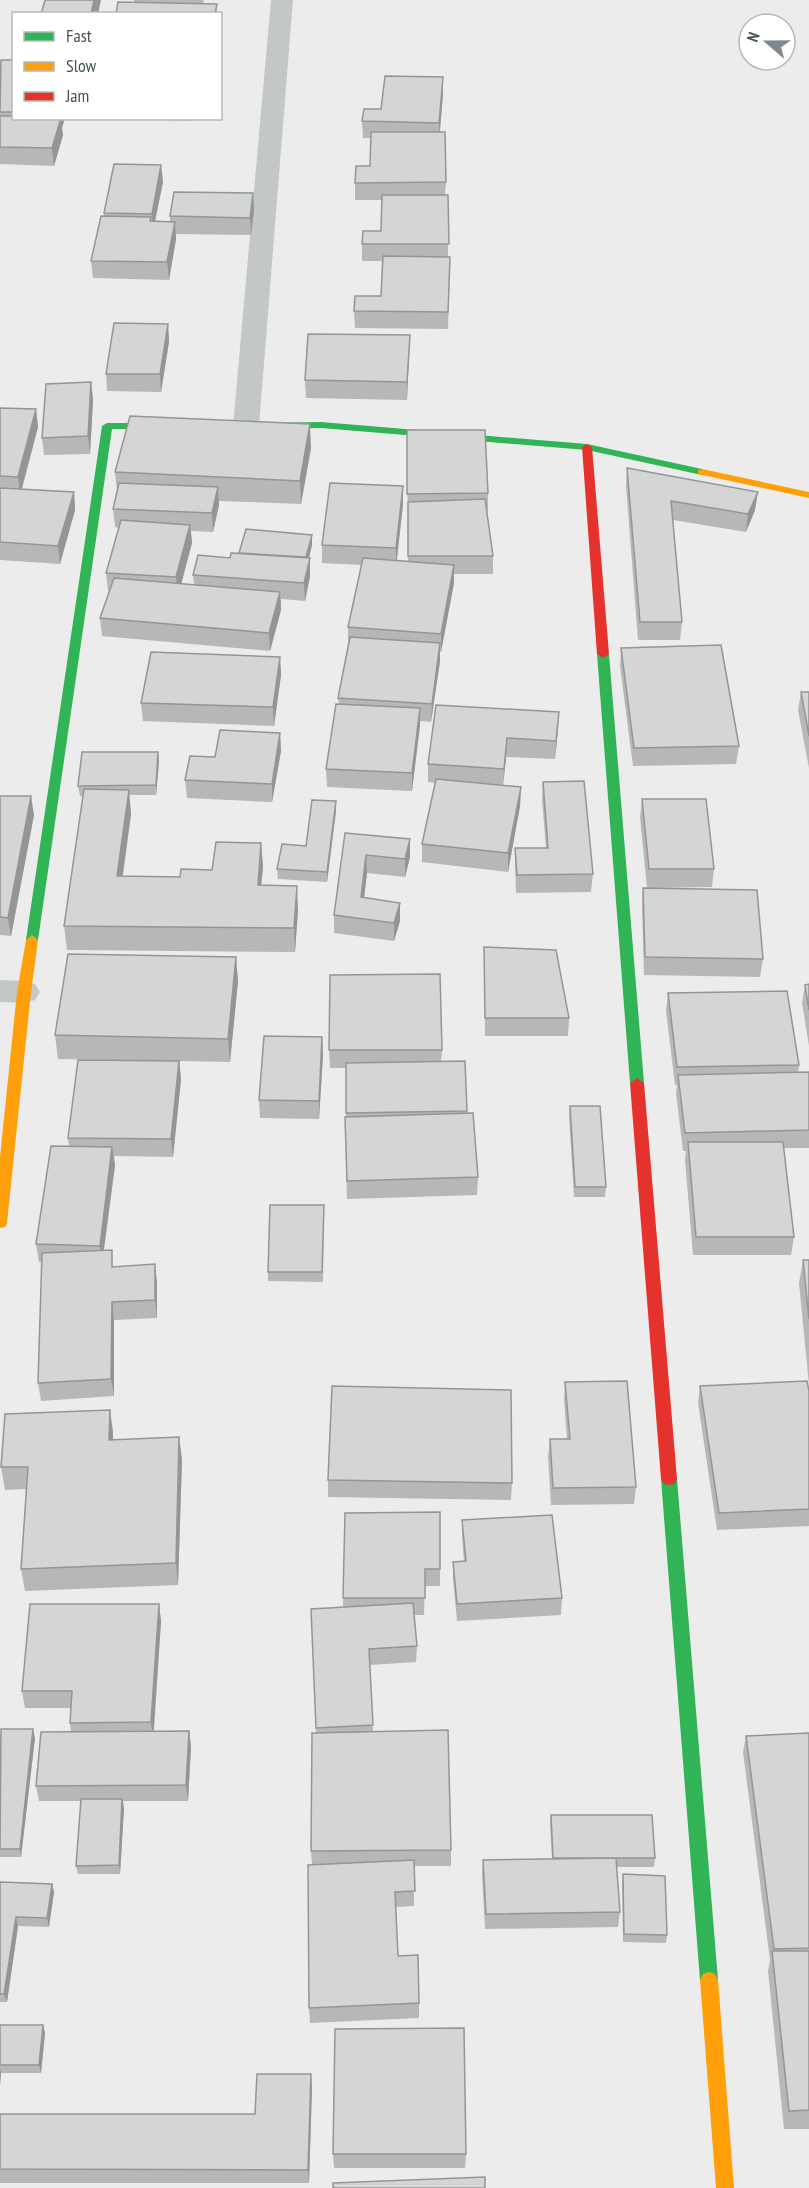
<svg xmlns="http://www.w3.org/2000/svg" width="809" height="2188" font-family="'PT Sans Narrow',sans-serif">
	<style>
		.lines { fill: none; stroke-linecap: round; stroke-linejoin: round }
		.street { fill: #c3c7c8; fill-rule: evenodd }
		.fast { fill: #30b455; fill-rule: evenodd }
		.slow { fill: #ff9f0a; fill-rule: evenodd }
		.jam { fill: #e5322d; fill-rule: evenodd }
		.wall { fill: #b6b7b7 }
		.shaded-wall { fill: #949595 }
		.building { fill: #d4d5d5; stroke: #949595; stroke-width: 1.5 }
	</style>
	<rect width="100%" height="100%" fill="#edecec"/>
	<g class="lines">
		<path class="street" d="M271,0H293L259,426L255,431L246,434L237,431L233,426Z
			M0,980L24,981L35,984L40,992L35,1000L24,1003L0,1002Z"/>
		<path class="fast" d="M321,422L587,444L702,469L707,472L702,475L587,450L321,428L265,429L260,426L265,423Z
			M107,423H171L176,426L171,429H112L38,940L32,945L26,940L102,426Z
			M603,650L609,654L644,1083L637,1088L630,1083L597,654Z
			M669,1473L674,1474L677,1479L718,1980L715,1986L709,1988L703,1986L700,1980L661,1479L664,1474Z"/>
		<path class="slow" d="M702,469L809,492V498L698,474V470Z
			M32,935L38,940L31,992L7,1223L5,1227L0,1228V1157L17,992L26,940Z
			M709,1972L715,1974L718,1980L734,2188H716L700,1980L703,1974Z"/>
		<path class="jam" d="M587,444L592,447L609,654L603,658L597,654L582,447Z
			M637,1078L644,1083L677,1479L674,1484L669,1485L664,1484L661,1479L630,1083Z"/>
	</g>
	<path class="wall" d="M134,0H204L203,4H217V14H116L134,2Z
		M14,60V118L62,128L63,135L54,166L0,164V61Z
		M443,77V94L440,132L446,182L445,195H448V257H450L448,329L355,328L354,311L381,296L382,261H362V244L381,231L382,200H355V183L370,166L371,138H363L362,121L381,109Z
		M104,118H191V121Z
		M161,165L163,182L155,221L170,222V216L253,193L254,210L251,235L176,234V239L169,280L93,278L91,261L104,216V213Z
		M168,324L169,342L161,392L107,391L106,374Z
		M410,335L407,400L306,398L305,380Z
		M91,382L93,400L90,454L44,455L42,438Z
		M0,408L36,409L38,427L22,489L74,492L75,510L60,564L0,560Z
		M407,430L488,493V511H487L493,556V574H454V583L441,652H440V661L431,722L420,721L412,791L327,787L326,769L339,704L338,698L348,645V627L362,565L322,563V545L403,504L397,560L408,561Z
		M311,448L301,504L218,501L219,505L213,532L191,531L192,543L181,584L194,585L193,575L239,553L312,545L309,558L310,576L305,601L281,599V610L270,651L102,636L100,618L110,591H108L106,573L119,528L115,527L113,509L117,492L115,472Z
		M627,468L755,510L746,532L673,520L682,622L680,640H638L626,486Z
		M621,648L739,746L736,764L633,766L620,666Z
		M280,657L281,675L274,726L143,721L141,703Z
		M801,692H809V768L798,710Z
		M436,705L558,730L555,759L506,757L503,786L521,787L520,806L508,872L422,862V844L435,783L428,782V764Z
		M280,733L281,751L272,802L187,798L185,780L215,757Z
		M158,752L159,762L156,795H129L131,814L123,876L180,877L212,870L261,843L263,867L261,885L298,910L295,952L67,950L64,926L83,796H80L78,786Z
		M543,782L593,874L591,892L516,893L515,866V848H546L542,800Z
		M0,796L34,815L11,936L0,935Z
		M642,799L714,869L712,887L647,888L640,817Z
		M336,811L327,882L278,879L277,869L306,846Z
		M345,833L410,857L405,877L367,873L364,898L400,921L394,941L334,933V915Z
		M643,888L763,959L760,977L644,975L642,906Z
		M484,947L569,1018L568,1036H485Z
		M236,957L238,981L230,1062L179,1061L181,1079L173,1157L114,1156L115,1165L104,1250L114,1267L157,1282V1318L114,1320V1396L41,1401L38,1383L42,1262H39L36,1244L69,1147L68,1138L144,1061L58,1059L55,1035Z
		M809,984V1046L802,1003L805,985Z
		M668,993L799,1065L798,1072H809V1148H784L794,1237L791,1255H693L685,1160L686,1151H683L676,1093L677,1085H675L666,1011Z
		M322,1037L323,1055L319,1119L260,1118L259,1100Z
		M329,1050H442L441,1061H465L467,1113L478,1177L477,1195L347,1199L345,1117H346V1068H330Z
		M570,1106L606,1187L605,1197H574L569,1116Z
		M324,1215L323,1282L268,1281V1272Z
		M803,1260H809V1385L799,1283Z
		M565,1382L636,1487L634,1504L551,1505L548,1456L550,1439H567L564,1400Z
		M700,1386L809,1391V1526L717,1530L698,1403Z
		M113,1432V1440L179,1437L182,1460L178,1585L25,1591L21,1569L26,1489L5,1490L1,1467Z
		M328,1480L512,1483L511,1500L328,1497Z
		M345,1513L440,1569V1586H425L424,1615H414L417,1646L416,1662L370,1665L373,1732L451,1850V1866H414V1906L396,1907L398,1956L419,2003V2018L310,2023L309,2008L312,1864L311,1851L316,1733L311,1609L343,1607Z
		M462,1520L562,1598L561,1615L457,1621L453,1579V1562L464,1561L462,1537Z
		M159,1604L161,1621L154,1731H189L191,1747L188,1801H123L124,1808L120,1874H78L76,1866L81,1801H39L36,1786L71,1732L70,1723L71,1708H25L22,1691Z
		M809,1733V2129H784L768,1971L770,1960L743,1752L746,1736Z
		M0,1734L35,1738L21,1857H0Z
		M551,1815L655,1858L654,1867H617L620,1912L618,1927L485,1929L482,1875L483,1860L552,1859L550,1823Z
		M623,1874L667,1935L666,1943L623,1942L622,1883Z
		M0,1882L52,1884L54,1892L49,1927L18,1926L7,2002H0Z
		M0,2025H43L45,2033L41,2073H1L0,2085Z
		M312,2088L309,2183H0V2114H255Z
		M333,2154H466L465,2168H334Z"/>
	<path class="shaded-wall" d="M94,0H101L98,14H91Z
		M443,77V94L439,140V123Z
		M60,118H65L62,128L63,135L54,166L52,148Z
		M161,165L163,182L153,231L152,214Z
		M253,193L254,210L251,235L250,218Z
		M175,222L176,239L169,280L167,262Z
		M168,324L169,342L161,392L160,374Z
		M410,335L409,353L407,400V382Z
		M91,382L93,400L90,454L88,436Z
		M36,409L38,427L20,495L18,477Z
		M310,424L311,448L301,504L300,481Z
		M403,486V504L396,566V548Z
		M218,487L219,505L213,532L212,513Z
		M74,492L75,510L60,564L58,546Z
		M758,492L755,510L746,532L748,514Z
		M190,525L192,543L178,596L176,577Z
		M312,535V545L306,569L305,559Z
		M310,558V576L305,601L304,583Z
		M454,565V583L441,652V634Z
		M280,592L281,610L270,651L269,633Z
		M440,643V661L431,722L432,704Z
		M280,657L281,675L274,726L273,707Z
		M420,708V726L412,791V773Z
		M559,712L558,730L555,759L556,741Z
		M280,733L281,751L272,802V784Z
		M507,738L506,757L503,787L504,769Z
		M158,752L159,762L156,795V785Z
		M521,787L520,806L508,872V853Z
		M129,790L131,814L119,900L117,876Z
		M31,796L34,815L11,936L8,918Z
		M336,801V811L327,882V872Z
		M410,839V857L405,877V859Z
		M261,843L263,867L259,909L258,885Z
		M366,855L367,873L362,915L361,897Z
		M297,886L298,910L295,952L294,928Z
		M400,903V921L394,941V923Z
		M236,957L238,981L230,1062L228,1039Z
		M322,1037L323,1055L319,1119V1101Z
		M179,1061L181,1079L173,1157L171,1139Z
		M112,1147L115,1165L102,1263L100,1246Z
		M155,1264L157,1282V1318L155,1300Z
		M112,1302L114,1320V1396L111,1379Z
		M110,1410L113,1432L112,1462L109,1440Z
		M179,1437L182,1460L178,1585L176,1563Z
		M159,1604L161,1621L153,1738L151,1722Z
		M33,1729L35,1738L21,1857L20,1849Z
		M189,1731L191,1747L188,1801L186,1785Z
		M122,1799L124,1808L120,1874L119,1865Z
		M52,1884L54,1892L49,1927L47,1918Z
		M16,1917L18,1926L7,2002L4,1994Z
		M43,2025L45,2033L41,2073L39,2065Z
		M0,2068L1,2073L0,2085Z
		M311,2074L312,2088L309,2183L308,2170Z"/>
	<path class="building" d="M45,0H94L91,14H41Z
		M118,2L217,4L215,14H116Z
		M1,60H14V112H0Z
		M385,76L443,77L439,123L362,121L364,109H381Z
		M0,116H14V118H61L52,148L0,147Z
		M371,132H445L446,182L355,183L356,166H370Z
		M114,164L161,165L152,214L104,213Z
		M174,192L253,193L250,218L170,216Z
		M382,195H448L449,244H362L363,231H381Z
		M101,216L151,217L150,221L175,222L167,262L91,261Z
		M383,256L450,257L448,312L354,311L355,296H381Z
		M114,323L168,324L160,374H106Z
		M308,334L410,335L407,382L305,380Z
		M91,382L88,436L42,438L46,384Z
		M0,408L36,409L18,477L0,476Z
		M130,416L310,424L300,481L115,472Z
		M407,430H485L488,493L407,494Z
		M627,468L758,492L748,514L671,501L682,622H640Z
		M119,483L218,487L212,513L113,509Z
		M330,483L403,486L396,548L322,545Z
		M0,488L74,492L58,546L0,542Z
		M485,499L493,556H408V502Z
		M121,520L190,525L176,577L106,573Z
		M246,529L312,535L306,557L239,553Z
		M231,553L310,558L304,583L193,575L198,555L230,558Z
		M363,558L454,565L441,634L348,627Z
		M114,578L280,592L269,633L100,618Z
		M350,637L440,643L432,704L338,698Z
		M721,645L739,746L634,748L621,648Z
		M151,652L280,657L273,707L141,703Z
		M801,692H809V736Z
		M336,704L420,708L412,773L326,769Z
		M436,705L559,712L556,741L507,738L504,769L428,764Z
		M220,730L280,733L272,784L185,780L190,756L215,757Z
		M82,752H158L156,785L78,786Z
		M436,779L521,787L508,853L422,844Z
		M584,781L593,874L517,875L515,848H548L543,782Z
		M84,789L129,790L117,876L180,877L181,869L212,870L216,842L261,843L258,885L297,886L294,928L64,926Z
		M0,796H31L8,918L0,917Z
		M642,799H706L714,869H649Z
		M312,800L336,801L327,872L277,869L282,844L306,846Z
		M345,833L410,839L405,859L366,855L361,897L400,903L394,923L334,915Z
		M643,888L757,890L763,959L645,957Z
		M484,947L556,950L569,1018H485Z
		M68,954L236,957L228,1039L55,1035Z
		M440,974L442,1050H329L330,975Z
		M809,984V1010L805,985Z
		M787,991L799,1065L677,1067L668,993Z
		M264,1036L322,1037L319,1101L259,1100Z
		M78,1060L179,1061L171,1139L68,1138Z
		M465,1061L467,1111L346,1113V1063Z
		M809,1072V1130L685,1133L678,1075Z
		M570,1106H600L606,1187H575Z
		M473,1113L478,1177L347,1181L345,1117Z
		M688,1142H783L794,1237H696Z
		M51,1146L112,1147L100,1246L36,1244Z
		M270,1205H324L322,1272H268Z
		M112,1250V1267L155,1264V1300L112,1302L111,1379L38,1383L42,1253Z
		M803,1260H809V1319Z
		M627,1381L636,1487L553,1488L550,1439H570L565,1382Z
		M807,1381L809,1391V1509L719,1513L700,1386Z
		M332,1386L511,1390L512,1483L328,1480Z
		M110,1410L109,1440L179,1437L176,1563L21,1569L28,1467H1L5,1414Z
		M440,1512V1569H425V1598H343L345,1513Z
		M552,1515L562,1598L457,1604L453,1562L466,1561L462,1520Z
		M413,1603L417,1646L369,1649L373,1725L316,1728L311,1609Z
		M30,1604H159L151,1722L70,1723L72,1691H22Z
		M1,1729H33L20,1849H0Z
		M448,1730L451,1850L311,1851L312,1733Z
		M189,1731L186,1785L36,1786L41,1732Z
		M809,1733V1948L774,1949L746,1736Z
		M81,1799H122L119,1865L76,1866Z
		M551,1815H652L655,1858H553Z
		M616,1858L620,1912L486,1914L483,1860Z
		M414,1860L415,1891L395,1892L398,1956L418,1955L419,2003L309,2008L308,1865Z
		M623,1874L665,1876L667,1935L624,1934Z
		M0,1882L52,1884L47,1918L16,1917L4,1994H0Z
		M772,1951H809V2110L789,2111Z
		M0,2025H43L39,2065H0Z
		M464,2028L466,2154H333L335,2029Z
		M257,2074H311L308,2170L0,2169V2114H255Z
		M485,2177V2188H333V2183Z"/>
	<rect x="12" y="12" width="210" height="108" fill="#ffffff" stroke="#b5babc" stroke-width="1.5"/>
	<rect x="24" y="32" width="30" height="9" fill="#30b455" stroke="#b5babc" stroke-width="1.5"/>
	<text x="66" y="42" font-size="18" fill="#455257">Fast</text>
	<rect x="24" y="62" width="30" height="9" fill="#ff9f0a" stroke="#b5babc" stroke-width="1.5"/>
	<text x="66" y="72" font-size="18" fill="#455257">Slow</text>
	<rect x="24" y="92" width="30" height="9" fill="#e5322d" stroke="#b5babc" stroke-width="1.5"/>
	<text x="66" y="102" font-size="18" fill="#455257">Jam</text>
	<g transform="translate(767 42) rotate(290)"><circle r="28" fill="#ffffff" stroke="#b5babc" stroke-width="1.5"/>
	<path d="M0-4.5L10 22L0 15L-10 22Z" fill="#80888b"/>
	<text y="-9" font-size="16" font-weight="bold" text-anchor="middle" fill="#455257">N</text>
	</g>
</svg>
